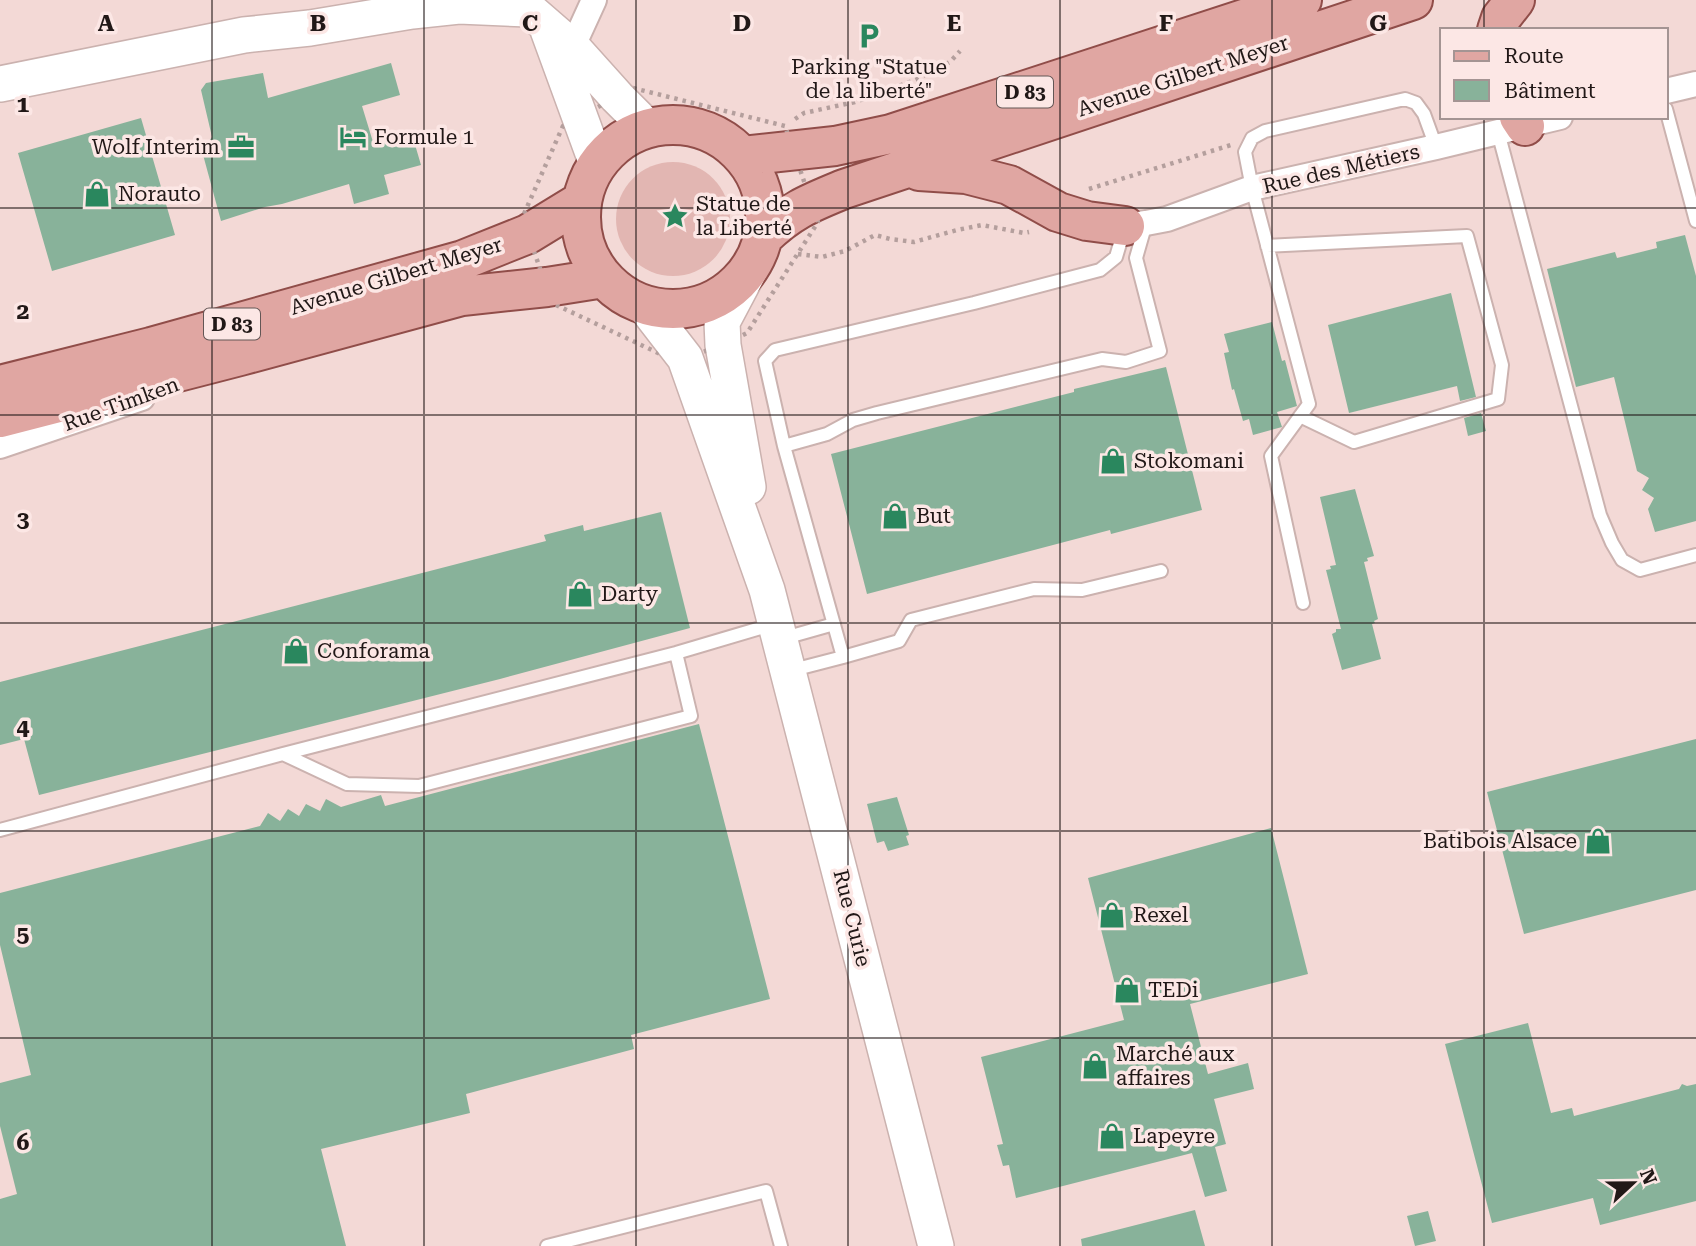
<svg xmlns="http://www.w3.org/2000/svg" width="1696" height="1246" font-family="'Roboto Serif',serif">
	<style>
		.green { fill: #e2b6b2 }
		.building { fill: #88b29a }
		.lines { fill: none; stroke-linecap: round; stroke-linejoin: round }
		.lane-casing { stroke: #cbb2af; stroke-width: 16 }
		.street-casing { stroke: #cbb2af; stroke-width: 28 }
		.secondary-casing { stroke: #cbb2af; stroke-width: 38 }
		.primary-casing { stroke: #904d49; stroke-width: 42 }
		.path { stroke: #b49f9d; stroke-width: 4.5; stroke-dasharray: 3.5 5; stroke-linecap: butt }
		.lane { stroke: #fff; stroke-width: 12 }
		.street { stroke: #fff; stroke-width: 24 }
		.secondary { stroke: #fff; stroke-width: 35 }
		.primary { stroke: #e0a6a2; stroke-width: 38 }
		.grid { fill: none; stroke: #211817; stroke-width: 2; stroke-opacity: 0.55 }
		.labels { text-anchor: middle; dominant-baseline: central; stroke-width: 7; stroke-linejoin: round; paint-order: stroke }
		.shield { fill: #fce7e5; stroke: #635655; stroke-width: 2 }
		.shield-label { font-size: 19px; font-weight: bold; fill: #211817 }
		.poi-label { font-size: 21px; fill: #211817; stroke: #fce7e5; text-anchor: start }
		.street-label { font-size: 21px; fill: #211817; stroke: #fce7e5 }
		.grid-label { font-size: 23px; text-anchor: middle; font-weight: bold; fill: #211817; stroke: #fce7e5; stroke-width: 7; stroke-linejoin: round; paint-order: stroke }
	</style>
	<rect width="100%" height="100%" fill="#f3d9d6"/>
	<path class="green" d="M616 219a57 57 0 1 1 114 0a57 57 0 1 1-114 0Z"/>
	<path class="building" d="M391,63L400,95L362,106L373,142L411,131L421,165L384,175L389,194L354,204L349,184L282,204L265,207L221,221L202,151L212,137L201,90L206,83L263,73L268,98Z
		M141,118L175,235L52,271L18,153Z
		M1685,235L1696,276V521L1655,532L1648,509L1654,498L1642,490L1649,478L1637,471L1614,377L1576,387L1547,269L1615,252L1617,258L1657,248L1656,242Z
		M1451,293L1476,397L1460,401L1457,386L1349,413L1328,325Z
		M1272,322L1282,361L1285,360L1297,406L1277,412L1282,427L1253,435L1249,419L1243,421L1234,389L1232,390L1224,353L1229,352L1224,334Z
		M1166,367L1202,510L1111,534L1110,530L867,594L831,454L1074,392V389Z
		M1481,413L1486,431L1468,436L1464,418Z
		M1355,489L1374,556L1367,558L1368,561L1364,562L1378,619L1374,621L1375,623L1372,624L1381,659L1342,670L1332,634L1336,632V629H1341L1326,570L1331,569L1330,566L1336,565L1320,497Z
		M661,512L690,628L500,679L39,795L24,739L0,745V682L546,541L544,535L583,525L584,531Z
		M699,724L770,999L631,1035L634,1049L466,1094L470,1113L321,1149L346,1246H0V1199L17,1194L0,1126V1083L31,1075L0,945V893L260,826L268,813L280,821L288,809L299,816L306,804L320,811L326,799L341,807L381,795L385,806Z
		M1696,739V890L1524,934L1487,792Z
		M897,797L909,835L906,836L909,845L888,851L884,841L877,843L867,804Z
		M1271,828L1308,974L1190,1004L1208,1074L1248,1063L1254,1089L1214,1099L1226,1144L1215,1147L1227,1191L1205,1197L1192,1153L1016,1198L1009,1165L1003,1166L997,1145L1003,1144L981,1057L1124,1020L1088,878Z
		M1528,1023L1551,1113L1572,1108L1574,1116L1679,1089L1682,1084L1687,1086L1696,1084V1201L1600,1225L1593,1198L1492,1223L1445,1044Z
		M1195,1210L1205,1246H1082L1081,1239Z
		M1428,1211L1436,1241L1415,1246L1407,1216Z"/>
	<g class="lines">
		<g class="lane-casing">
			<path id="lane" d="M1666,109L1696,221
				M1498,132L1600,515L1612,543L1622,560L1640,570L1696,555
				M1267,246L1467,236L1502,365L1498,399L1354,442L1300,416
				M784,446L765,361L775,350L974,303L1100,270L1116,257L1124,230
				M1303,603L1271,456L1309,404L1252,188L1245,152L1252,138L1265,131L1405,99L1416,103L1424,114L1436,147
				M781,639L834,624
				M843,657L899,641L911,620L1034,589L1082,590L1161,571
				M789,671L843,657L784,446L827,434L853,420L877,413L1102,359L1126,362L1160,351L1136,258L1146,223
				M283,754L347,784L419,786L691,716L676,653
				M0,830L283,754L676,653L774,624
				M547,1246L766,1191L781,1246"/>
		</g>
		<g class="street-casing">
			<path id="street" d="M573,48L578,35L594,0
				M1666,91L1696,84
				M1125,226L1146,223L1167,219L1252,188L1436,147L1560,117
				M0,446L142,398"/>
		</g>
		<g class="secondary-casing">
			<path id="secondary" d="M548,30L597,164
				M0,84L244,35L310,28L412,11L459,6L528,9L573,48L617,97L648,128
				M644,305L685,358L767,590L936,1246
				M748,487L723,345L722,322L750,269"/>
		</g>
		<g class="primary-casing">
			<path id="primary" d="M1497,30L1501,18L1515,0
				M1519,117L1525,126
				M581 217a92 92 0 1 1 184 0a92 92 0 1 1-184 0Z
				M743,156L835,146L891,134L1302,0
				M919,171L966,174L1009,185L1058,212L1087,221L1125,226
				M763,237C791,210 810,203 844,189L1413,0
				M0,385L151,347L463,260L528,234L582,201
				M0,418L240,356L462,296L547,287L604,278"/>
		</g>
		<path class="path" d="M633,88L785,126L818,222L747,333L723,345L685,358L673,360L552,303L528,234L523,216L563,126Z
			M795,119L804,113L855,102L915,80L950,62L960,51
			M1089,189L1231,145
			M798,254L822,257L845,251L875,235L890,239L914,242L957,230L982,225L1024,233L1029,232"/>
		<use href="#lane" class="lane"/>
		<use href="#street" class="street"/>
		<use href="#secondary" class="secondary"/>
		<use href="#primary" class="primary"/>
	</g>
	<path class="grid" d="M212,0V1246M424,0V1246M636,0V1246M848,0V1246M1060,0V1246M1272,0V1246M1484,0V30M1484,117V1246M0,208H1696M0,415H1696M0,623H1696M0,831H1696M0,1038H1696"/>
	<defs>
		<g id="parking-bare" transform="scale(2.1)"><path d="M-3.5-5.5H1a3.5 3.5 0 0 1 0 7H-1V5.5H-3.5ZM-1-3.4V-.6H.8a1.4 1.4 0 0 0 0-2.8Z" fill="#2a875e" stroke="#fce7e5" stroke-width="2.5" paint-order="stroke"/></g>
		<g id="hotel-bare" transform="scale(2.1)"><path d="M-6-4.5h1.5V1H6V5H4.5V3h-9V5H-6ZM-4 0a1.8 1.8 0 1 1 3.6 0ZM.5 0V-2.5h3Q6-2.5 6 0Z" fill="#2a875e" stroke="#fce7e5" stroke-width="2.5" paint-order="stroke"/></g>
		<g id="office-bare" transform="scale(2.1)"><path d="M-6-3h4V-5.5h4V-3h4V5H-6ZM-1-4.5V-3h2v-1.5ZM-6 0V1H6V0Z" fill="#2a875e" stroke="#fce7e5" stroke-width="2.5" paint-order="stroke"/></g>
		<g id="shop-bare" transform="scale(2.1)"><path d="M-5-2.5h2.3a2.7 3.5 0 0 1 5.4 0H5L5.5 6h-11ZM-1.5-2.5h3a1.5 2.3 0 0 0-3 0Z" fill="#2a875e" stroke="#fce7e5" stroke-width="2.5" paint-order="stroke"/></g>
		<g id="sight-bare" transform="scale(2.1)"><path d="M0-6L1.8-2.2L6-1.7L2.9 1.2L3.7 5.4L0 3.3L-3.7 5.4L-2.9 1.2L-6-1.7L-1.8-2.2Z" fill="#2a875e" stroke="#fce7e5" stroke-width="2.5" paint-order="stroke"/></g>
	</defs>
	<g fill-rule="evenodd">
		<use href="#parking-bare" x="869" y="36"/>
		<use href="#hotel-bare" x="353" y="137"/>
		<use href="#office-bare" x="241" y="147"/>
		<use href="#shop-bare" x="97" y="194"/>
		<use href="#sight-bare" x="675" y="216"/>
		<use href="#shop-bare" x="1113" y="461"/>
		<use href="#shop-bare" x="895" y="516"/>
		<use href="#shop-bare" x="580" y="594"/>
		<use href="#shop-bare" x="296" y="651"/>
		<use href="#shop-bare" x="1598" y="841"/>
		<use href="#shop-bare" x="1112" y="915"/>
		<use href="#shop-bare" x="1127" y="990"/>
		<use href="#shop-bare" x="1095" y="1066"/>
		<use href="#shop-bare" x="1112" y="1136"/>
	</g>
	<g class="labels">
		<g class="shield">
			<rect x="997" y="76.5" width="56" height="31" rx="5"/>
			<rect x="204" y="308.5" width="56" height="31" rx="5"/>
		</g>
		<g class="shield-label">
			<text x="1025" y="92">D 83</text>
			<text x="232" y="324">D 83</text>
		</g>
		<g class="poi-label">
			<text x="869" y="67" text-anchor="middle">Parking "Statue<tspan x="869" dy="24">de la liberté"</tspan></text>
			<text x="374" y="137">Formule 1</text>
			<text x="220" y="147" text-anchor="end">Wolf Interim</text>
			<text x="118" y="194">Norauto</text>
			<text x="696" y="204">Statue de<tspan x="696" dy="24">la Liberté</tspan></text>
			<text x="1134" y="461">Stokomani</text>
			<text x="916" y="516">But</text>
			<text x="601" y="594">Darty</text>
			<text x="317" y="651">Conforama</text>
			<text x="1577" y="841" text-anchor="end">Batibois Alsace</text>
			<text x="1133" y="915">Rexel</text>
			<text x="1148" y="990">TEDi</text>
			<text x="1116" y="1054">Marché aux<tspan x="1116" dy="24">affaires</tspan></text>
			<text x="1133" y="1136">Lapeyre</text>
		</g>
		<g class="street-label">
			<text transform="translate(1183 76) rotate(-18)">Avenue Gilbert Meyer</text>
			<text transform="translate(1341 169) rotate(-13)">Rue des Métiers</text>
			<text transform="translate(396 276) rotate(-17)">Avenue Gilbert Meyer</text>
			<text transform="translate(121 404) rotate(-20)">Rue Timken</text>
			<text transform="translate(852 918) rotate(76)">Rue Curie</text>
		</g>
	</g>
	<g class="grid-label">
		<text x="106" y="31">A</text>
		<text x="318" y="31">B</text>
		<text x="530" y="31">C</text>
		<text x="742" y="31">D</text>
		<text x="954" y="31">E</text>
		<text x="1166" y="31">F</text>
		<text x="1378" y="31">G</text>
		<text x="23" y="112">1</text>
		<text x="23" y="319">2</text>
		<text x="23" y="527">3</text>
		<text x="23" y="735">4</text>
		<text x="23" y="942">5</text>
		<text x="23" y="1150">6</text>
	</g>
	<rect x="1440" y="28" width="228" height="91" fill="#fce7e5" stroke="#a49493" stroke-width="2"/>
	<rect x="1454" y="51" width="35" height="10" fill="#e0a6a2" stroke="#a49493" stroke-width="2"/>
	<text x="1504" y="63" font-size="21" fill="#211817">Route</text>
	<rect x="1454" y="80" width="35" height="21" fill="#88b29a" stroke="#a49493" stroke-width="2"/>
	<text x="1504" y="98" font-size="21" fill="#211817">Bâtiment</text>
	<g transform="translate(1633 1183) rotate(68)" stroke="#fce7e5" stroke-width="5" paint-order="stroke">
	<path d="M0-5L12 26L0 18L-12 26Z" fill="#211817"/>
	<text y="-10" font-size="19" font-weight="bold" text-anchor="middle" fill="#211817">N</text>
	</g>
</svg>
